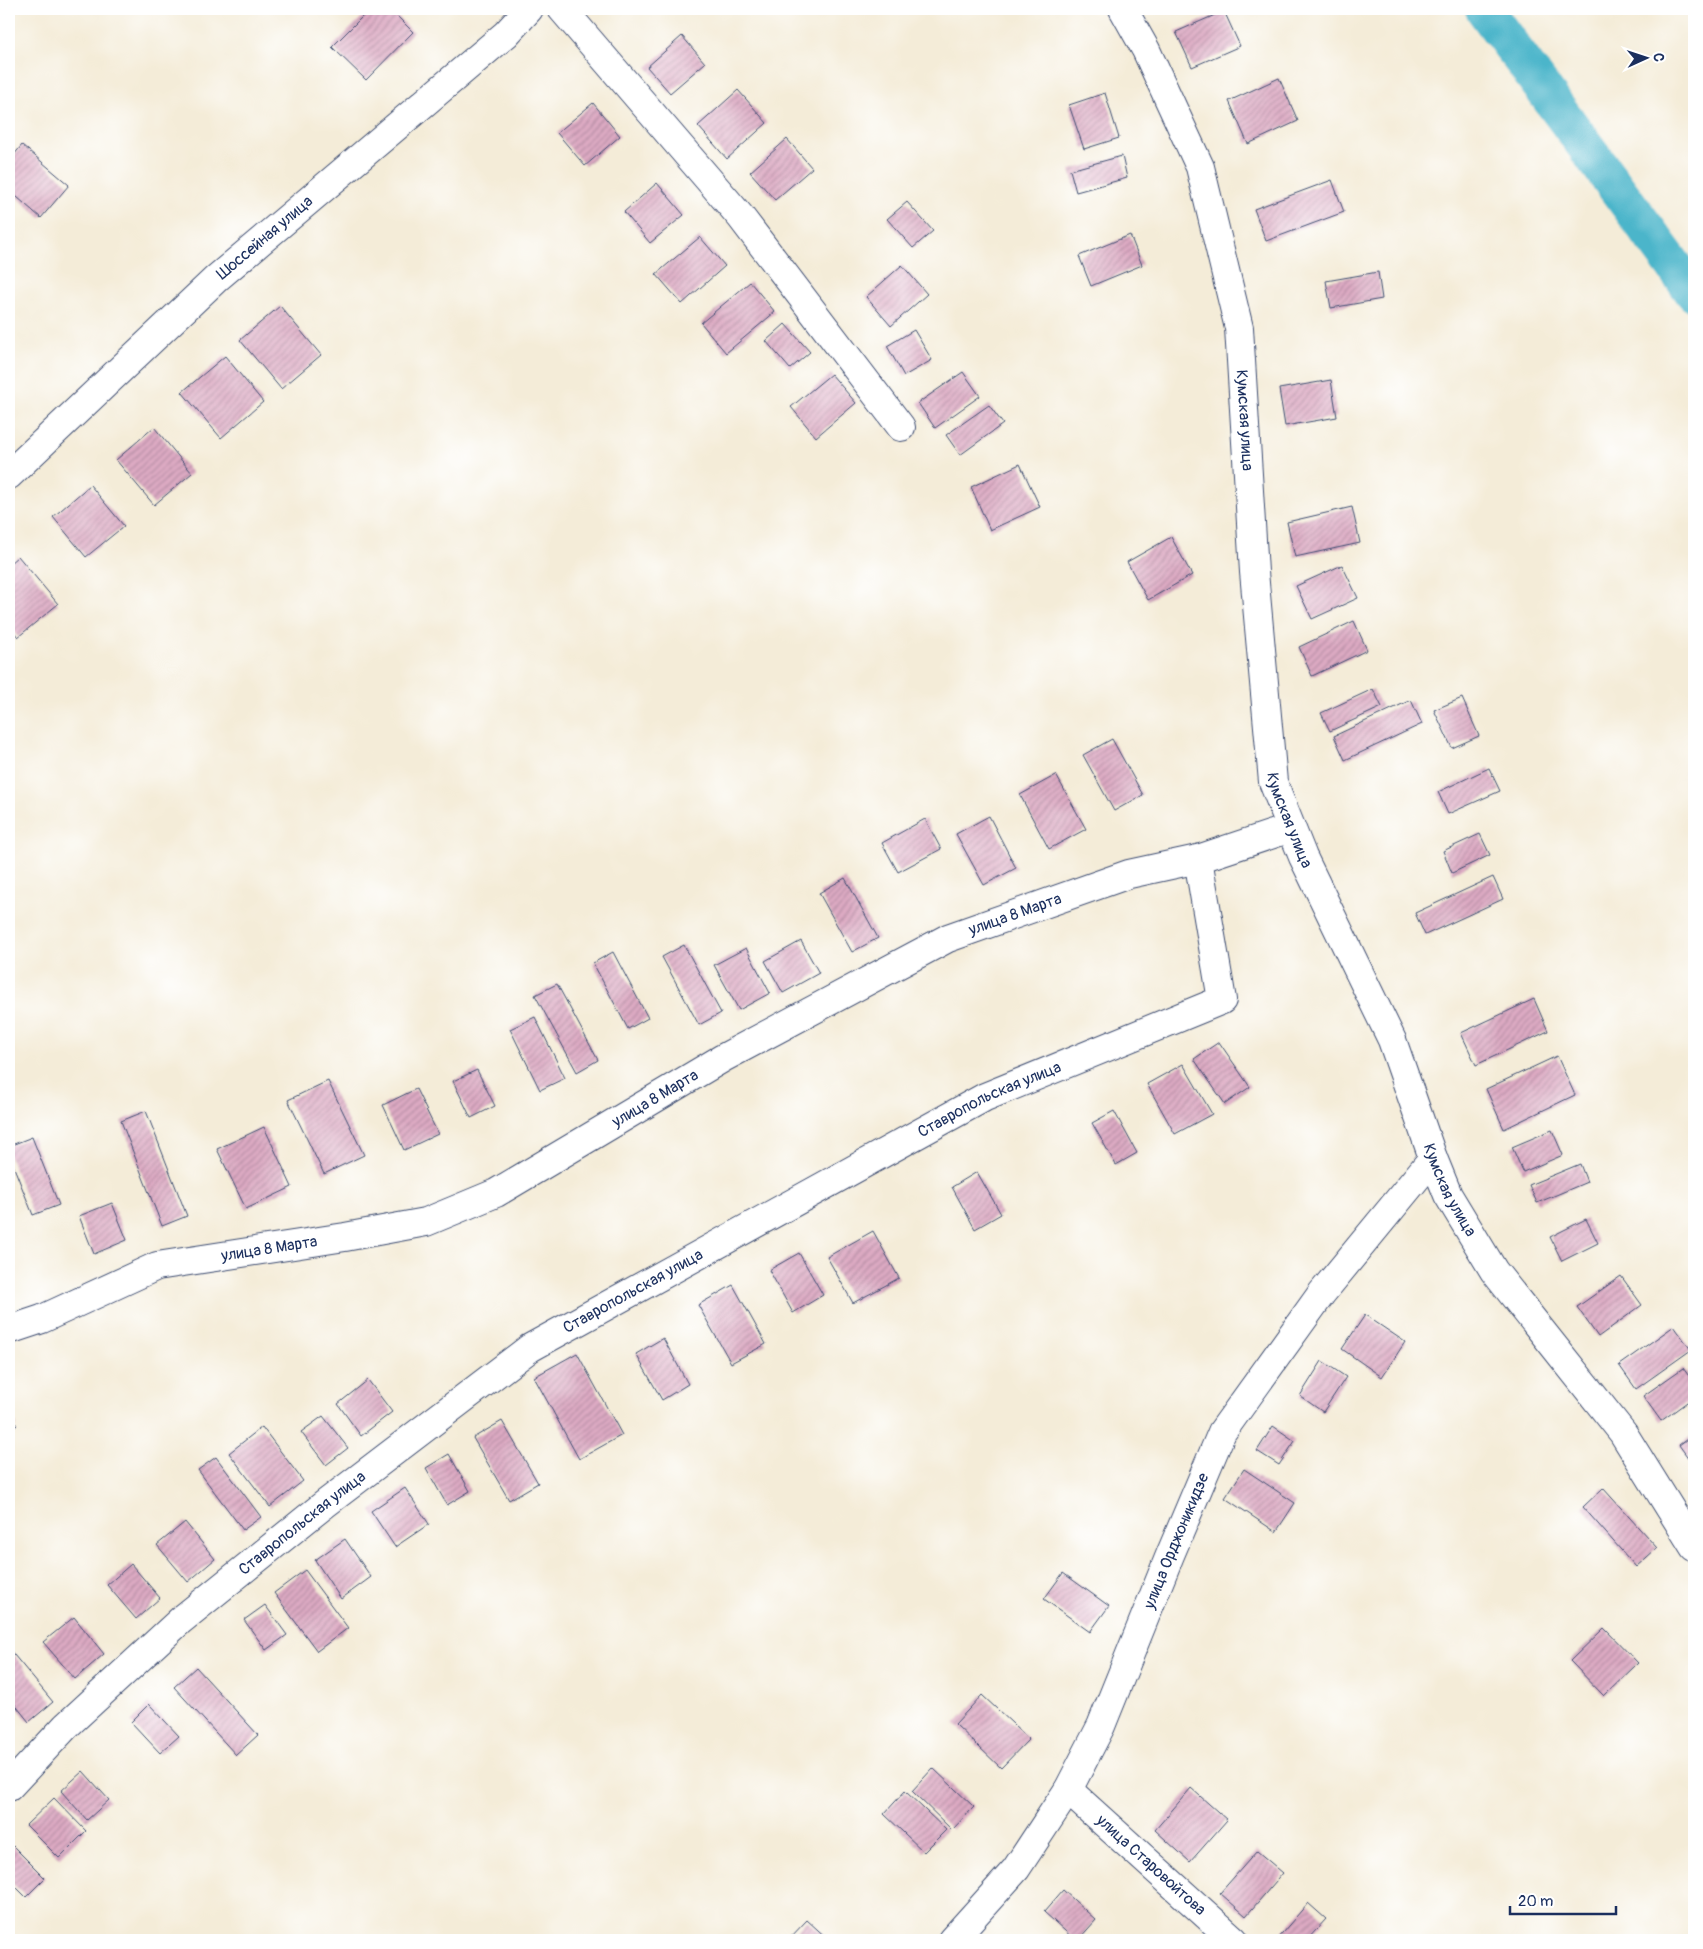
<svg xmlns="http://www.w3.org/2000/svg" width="1703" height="1949" font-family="Pangolin,sans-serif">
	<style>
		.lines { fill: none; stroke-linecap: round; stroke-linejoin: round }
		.canal { stroke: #4cb5ca; stroke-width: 38 }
		.building { fill: url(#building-hatch) }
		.minor-casing { stroke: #3c4b70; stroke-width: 30 }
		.tertiary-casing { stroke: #3c4b70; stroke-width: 30 }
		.minor { stroke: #fff; stroke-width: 28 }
		.tertiary { stroke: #fff; stroke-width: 28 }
		.labels { text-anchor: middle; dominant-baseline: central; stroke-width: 4; stroke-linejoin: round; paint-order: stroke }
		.street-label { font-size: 16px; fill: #1b2f5e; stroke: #fff }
	</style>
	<defs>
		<pattern id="building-hatch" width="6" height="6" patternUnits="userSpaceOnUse" patternTransform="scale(1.25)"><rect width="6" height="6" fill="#ddaac3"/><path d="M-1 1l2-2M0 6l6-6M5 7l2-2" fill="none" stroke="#b28ba2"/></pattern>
	</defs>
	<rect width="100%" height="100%" fill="#fff"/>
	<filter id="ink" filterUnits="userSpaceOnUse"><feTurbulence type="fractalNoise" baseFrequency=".02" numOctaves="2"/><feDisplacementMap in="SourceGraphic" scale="10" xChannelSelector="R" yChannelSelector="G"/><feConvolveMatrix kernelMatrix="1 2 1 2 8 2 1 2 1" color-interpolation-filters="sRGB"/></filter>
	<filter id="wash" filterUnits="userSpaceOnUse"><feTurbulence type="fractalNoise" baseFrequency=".0096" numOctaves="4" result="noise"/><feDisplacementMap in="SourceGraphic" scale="20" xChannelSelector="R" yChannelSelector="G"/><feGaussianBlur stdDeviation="1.12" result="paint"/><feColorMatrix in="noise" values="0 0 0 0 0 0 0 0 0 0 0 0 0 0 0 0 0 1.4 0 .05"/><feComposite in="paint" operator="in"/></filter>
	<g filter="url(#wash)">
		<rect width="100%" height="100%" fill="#f4ecd8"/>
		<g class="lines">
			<path class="canal" d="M1484,9L1694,293"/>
		</g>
		<g id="blocks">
			<path class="building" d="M370,9H390L413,32L366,80L332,47Z
				M1224,11L1240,46L1192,67L1176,32Z
				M682,36L705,63L670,93L647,67Z
				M1279,78L1298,121L1248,144L1229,101Z
				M738,90L767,123L727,159L698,126Z
				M1105,93L1119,138L1084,149L1069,105Z
				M593,103L620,136L585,166L557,133Z
				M787,139L812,168L775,200L750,172Z
				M22,145L69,185L41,218L9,190V161Z
				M1122,156L1127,178L1076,192L1070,170Z
				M1332,180L1344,212L1266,241L1254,209Z
				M657,183L684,215L650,243L624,212Z
				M907,202L933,231L913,248L887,219Z
				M1130,235L1142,265L1091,286L1079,256Z
				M700,237L725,266L682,304L656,274Z
				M902,265L927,294L891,326L866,297Z
				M1378,272L1382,299L1331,308L1326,281Z
				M750,282L775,312L726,353L701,323Z
				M280,306L321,355L281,389L240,340Z
				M785,324L810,352L790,369L766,341Z
				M914,330L932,360L904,376L887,346Z
				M225,356L263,402L221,438L182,392Z
				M963,372L980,396L935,428L918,403Z
				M831,374L856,403L816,437L791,407Z
				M1331,380L1337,417L1285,426L1279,389Z
				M989,405L1003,424L960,455L946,435Z
				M154,427L192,473L154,505L116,460Z
				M1020,464L1040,507L990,530L971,487Z
				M90,485L124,526L86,557L53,517Z
				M1352,507L1360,543L1295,557L1287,522Z
				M1171,537L1192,575L1148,600L1127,562Z
				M18,556L58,604L18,637L9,626V564Z
				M1342,565L1358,598L1312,619L1296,586Z
				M1354,621L1367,650L1312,676L1299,647Z
				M1373,689L1382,707L1330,731L1321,713Z
				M1462,698L1479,736L1452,748L1434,710Z
				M1411,700L1422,724L1345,760L1334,736Z
				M1112,739L1143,795L1114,811L1083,755Z
				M1489,768L1500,791L1448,814L1438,792Z
				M1056,775L1086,829L1049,849L1020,795Z
				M989,816L1016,868L984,885L956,834Z
				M925,819L941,849L898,872L882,843Z
				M1480,834L1490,855L1452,873L1443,851Z
				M1493,877L1503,899L1425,935L1415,913Z
				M845,878L878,938L852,952L819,893Z
				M801,941L819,973L783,993L765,961Z
				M684,945L721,1013L699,1025L662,957Z
				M746,948L770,993L739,1010L714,965Z
				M613,952L648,1018L628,1029L593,963Z
				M557,984L598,1060L577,1072L535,995Z
				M1534,999L1548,1031L1476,1065L1461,1033Z
				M535,1017L565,1078L540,1090L510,1029Z
				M1219,1042L1250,1087L1225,1104L1194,1059Z
				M1557,1056L1575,1095L1504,1129L1486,1089Z
				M1183,1064L1212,1114L1175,1134L1147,1084Z
				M477,1070L495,1106L471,1118L453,1081Z
				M328,1081L364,1155L324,1174L288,1100Z
				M416,1089L438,1134L404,1150L383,1105Z
				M146,1111L187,1216L162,1226L121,1121Z
				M1114,1111L1137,1153L1116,1165L1092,1123Z
				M264,1127L292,1187L246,1209L217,1149Z
				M1552,1130L1563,1155L1523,1172L1512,1147Z
				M32,1137L59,1205L33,1215L9,1155V1146Z
				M1580,1164L1587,1182L1537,1203L1529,1185Z
				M977,1172L1001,1214L975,1229L952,1187Z
				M112,1203L127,1240L94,1254L79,1216Z
				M1586,1219L1598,1243L1562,1261L1550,1237Z
				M873,1231L899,1278L853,1303L827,1257Z
				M799,1253L823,1295L793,1313L769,1270Z
				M1621,1276L1642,1305L1598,1337L1577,1307Z
				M733,1285L766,1344L731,1363L698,1305Z
				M1365,1315L1405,1342L1382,1377L1342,1349Z
				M1674,1326L1691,1350L1636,1389L1619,1365Z
				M663,1338L688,1384L662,1400L636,1354Z
				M577,1353L622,1435L579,1459L534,1377Z
				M1322,1361L1346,1377L1323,1412L1300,1396Z
				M1683,1368L1694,1383V1397L1661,1421L1643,1396Z
				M368,1380L392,1412L361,1436L338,1404Z
				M9,1415L17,1425L9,1433Z
				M323,1416L348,1448L326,1465L301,1432Z
				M502,1421L538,1483L509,1500L473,1438Z
				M1273,1426L1295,1441L1279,1465L1257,1451Z
				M262,1427L303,1481L270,1507L229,1453Z
				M1694,1434V1466L1679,1445Z
				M449,1454L470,1491L447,1505L426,1468Z
				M216,1457L261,1517L243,1530L198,1470Z
				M1244,1469L1295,1503L1276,1532L1225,1498Z
				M405,1488L429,1524L395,1547L371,1511Z
				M1603,1488L1657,1548L1636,1567L1583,1507Z
				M185,1522L215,1559L188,1582L157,1545Z
				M345,1539L371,1577L341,1599L315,1560Z
				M131,1564L160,1598L136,1619L107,1585Z
				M305,1570L348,1628L317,1651L274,1593Z
				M1063,1573L1109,1606L1090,1632L1044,1599Z
				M265,1605L287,1635L266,1650L244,1620Z
				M74,1617L104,1654L75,1679L43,1642Z
				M1604,1628L1638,1663L1604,1696L1570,1661Z
				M9,1649L53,1702L29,1722L9,1697Z
				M196,1667L258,1735L236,1755L174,1687Z
				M982,1695L1029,1739L1001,1768L955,1724Z
				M149,1704L179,1736L160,1753L131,1722Z
				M933,1768L974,1807L952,1830L912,1791Z
				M83,1771L109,1800L87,1820L61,1791Z
				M1191,1788L1227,1820L1190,1862L1155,1830Z
				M905,1791L946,1830L924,1852L884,1814Z
				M54,1798L86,1831L59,1858L26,1825Z
				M13,1846L45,1878L26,1897L9,1880V1850Z
				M1257,1851L1283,1873L1246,1916L1220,1893Z
				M1063,1890L1096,1920L1078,1940H1075L1044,1912Z
				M1308,1903L1326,1919L1307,1940H1276Z
				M807,1920L829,1940H788Z"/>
		</g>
	</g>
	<g filter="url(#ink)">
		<use href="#blocks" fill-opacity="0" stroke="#3c4b70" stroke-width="1"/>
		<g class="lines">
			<g class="minor-casing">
				<g id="minor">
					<path d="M562,9L740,216L901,427"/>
					<path id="s1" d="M1123,9L1146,50L1200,167L1239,328L1254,572L1273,782L1303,857L1392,1040L1433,1158L1448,1195L1494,1271L1623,1433L1694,1547"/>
					<path id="s2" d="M9,1330L42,1319L157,1266L345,1237L426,1222L496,1193L723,1058L948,938L1129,874L1198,859L1291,828"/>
					<path id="s3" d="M9,1787L66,1726L181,1620L325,1504L530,1348L985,1097L1222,1000L1198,859"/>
					<path id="s4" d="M1068,1790L1234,1940"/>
					<path id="s5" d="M952,1940L1016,1869L1068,1790L1101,1726L1170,1555L1222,1432L1322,1293L1433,1158"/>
				</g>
			</g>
			<g class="tertiary-casing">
				<g id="tertiary">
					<path id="s6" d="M9,475L217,278L506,34L529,9"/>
				</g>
			</g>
			<use href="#minor" class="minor"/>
			<use href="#tertiary" class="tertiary"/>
		</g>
	</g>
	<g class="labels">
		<g class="street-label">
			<text stroke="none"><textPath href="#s6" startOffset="349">Шоссейная улица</textPath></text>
			<text stroke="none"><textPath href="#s1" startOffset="434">Кумская улица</textPath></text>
			<text stroke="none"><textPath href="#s1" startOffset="838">Кумская улица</textPath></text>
			<text stroke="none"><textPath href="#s2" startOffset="1100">улица 8 Марта</textPath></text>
			<text stroke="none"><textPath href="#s2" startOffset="695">улица 8 Марта</textPath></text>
			<text stroke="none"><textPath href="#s3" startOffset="1205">Ставропольская улица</textPath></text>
			<text stroke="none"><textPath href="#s1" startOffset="1242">Кумская улица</textPath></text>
			<text stroke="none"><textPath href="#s2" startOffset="275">улица 8 Марта</textPath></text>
			<text stroke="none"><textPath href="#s3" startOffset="800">Ставропольская улица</textPath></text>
			<text stroke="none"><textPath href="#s3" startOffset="395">Ставропольская улица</textPath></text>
			<text stroke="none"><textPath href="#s5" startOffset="462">улица Орджоникидзе</textPath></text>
			<text stroke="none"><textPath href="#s4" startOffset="112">улица Старовойтова</textPath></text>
		</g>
	</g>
	<rect width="1703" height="1949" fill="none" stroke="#fff" stroke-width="30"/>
	<g transform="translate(1646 58) rotate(87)" stroke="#ffffff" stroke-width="4" paint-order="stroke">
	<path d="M0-4L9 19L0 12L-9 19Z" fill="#1b2f5e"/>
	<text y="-8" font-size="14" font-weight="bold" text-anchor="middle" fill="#1b2f5e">С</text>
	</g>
	<path d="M1510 1906v8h106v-8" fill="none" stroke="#1b2f5e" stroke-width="2.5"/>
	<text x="1518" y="1906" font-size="15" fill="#1b2f5e" stroke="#ffffff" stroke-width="4" paint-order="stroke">20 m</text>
</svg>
